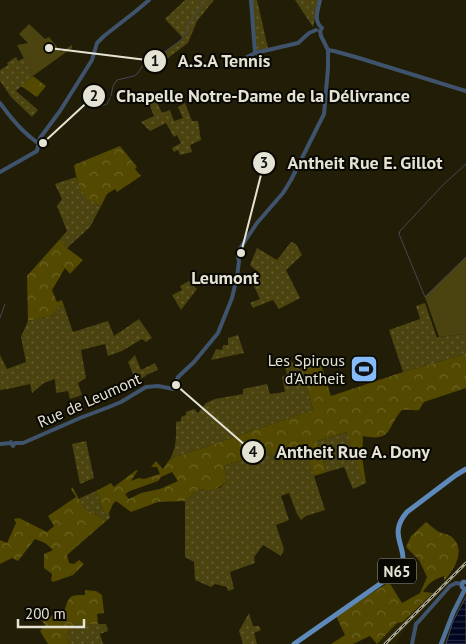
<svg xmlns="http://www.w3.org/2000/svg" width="466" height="644" font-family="'PT Sans',sans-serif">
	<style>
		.built { fill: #292404 }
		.grass { fill: url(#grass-dots) }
		.forest { fill: url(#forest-crowns); fill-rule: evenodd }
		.garden { fill: #4b4410 }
		.water { fill: url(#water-rules); stroke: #454856 }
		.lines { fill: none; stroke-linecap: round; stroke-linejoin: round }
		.stream { stroke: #454856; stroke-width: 1 }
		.tertiary { stroke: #3f536c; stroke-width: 4 }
		.secondary { stroke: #507299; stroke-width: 4.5 }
		.primary { stroke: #5e89bb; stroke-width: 5 }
		.rail-casing { stroke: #a7a492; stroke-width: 3 }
		.rail { stroke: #090802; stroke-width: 1; stroke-dasharray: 4; stroke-linecap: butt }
		.labels { text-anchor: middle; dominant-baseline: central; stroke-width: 4; stroke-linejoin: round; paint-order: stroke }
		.shield { fill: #090802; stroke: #a3a195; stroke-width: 1 }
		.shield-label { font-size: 15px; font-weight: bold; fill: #e5e3d4 }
		.poi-label { font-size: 16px; fill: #e5e3d4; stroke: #090802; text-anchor: end }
		.street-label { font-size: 16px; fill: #e5e3d4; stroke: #090802 }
		.neighbourhood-label { font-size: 18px; font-weight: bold; fill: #e5e3d4; stroke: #090802 }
		.leader { fill: none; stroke: #e5e3d4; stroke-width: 2 }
		.callout-dot { fill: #e5e3d4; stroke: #090802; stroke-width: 2 }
		.mark-label { font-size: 15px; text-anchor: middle; font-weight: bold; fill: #111 }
		.callout-label { font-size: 18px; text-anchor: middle; font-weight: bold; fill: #e5e3d4; stroke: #090802; stroke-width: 4; stroke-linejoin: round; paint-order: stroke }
	</style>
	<defs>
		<pattern id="grass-dots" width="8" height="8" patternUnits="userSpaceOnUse" patternTransform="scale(1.25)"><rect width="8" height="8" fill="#4b4410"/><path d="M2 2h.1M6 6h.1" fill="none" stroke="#655f32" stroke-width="1.8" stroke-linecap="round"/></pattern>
		<pattern id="forest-crowns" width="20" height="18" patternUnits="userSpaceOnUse" patternTransform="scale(1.25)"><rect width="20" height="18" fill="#534900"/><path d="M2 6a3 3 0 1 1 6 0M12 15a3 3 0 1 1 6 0" fill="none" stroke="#6c6324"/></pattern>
		<pattern id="water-rules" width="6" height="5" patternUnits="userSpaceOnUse" patternTransform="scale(1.25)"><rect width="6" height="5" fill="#000620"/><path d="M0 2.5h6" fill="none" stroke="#252a40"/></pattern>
	</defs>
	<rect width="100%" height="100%" fill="#211d06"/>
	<path class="built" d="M466,559V566L413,621L408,625L395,644H377L397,623L404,622Z"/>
	<path class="grass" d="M185,0H214L197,21L188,43L164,61L159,57L183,38L165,19Z
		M251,0H257L268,48L256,51Z
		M295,0H319L313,27Z
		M16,57L18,61L24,58L33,76L16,91L38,110L32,117L11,97L0,81V70L8,65L7,63Z
		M154,96L162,113L170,110L174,121L183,118L178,107L185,103L192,121H198L201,140L190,145L192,152L180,155L178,150L174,152L172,148L181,143L177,135L174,137L166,123L150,131L141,122L154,116L147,99Z
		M76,177C83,194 84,197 101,206L90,227L67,248L60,239L67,231L57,206L62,199L55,184Z
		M291,242L296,244L302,255L286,270L300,298L279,309L273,300L253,308L250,303L260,299L251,280L260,274L250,265L257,248L277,260Z
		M189,281L197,289L181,310L172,295L182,290L180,286Z
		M425,303L437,338L439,337L466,334V354L403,372L389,330L420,319L416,306Z
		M64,306L73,332L108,321L114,336L139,319L152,338L146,342L142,339L122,351L108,356L105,344L81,350L86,378L78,383L82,395L70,399L68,391L56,393L55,379L44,383L32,393L30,384C19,386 10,389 0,390V355L7,369L26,362L21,337L28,321L53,315L58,307Z
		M238,335L244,353L211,360L216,349L222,350L223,345H228V338Z
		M135,355L141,370L155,363L158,370L146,375V376L136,381L128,362Z
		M289,356L292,363L296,362L299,369L304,368L306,378H305L313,410L170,459C177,447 176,435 176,422L181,421V417L186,415V412L194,409L198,413L206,403L215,399L243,394V389L267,384L270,394L285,392L282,377L287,374L283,359Z
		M348,432L364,484L353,489L344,467L327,472L317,441Z
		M86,441L94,478L80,484L72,444Z
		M304,445L325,510L306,516L301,520L297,514L289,493L281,496L289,520L276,525L284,549L281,556L263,545L254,557L255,563L230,572L234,589L228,591L227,587L215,584L211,587L195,580L194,562L185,557V501L200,489L205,490L220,488L227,481L224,466L265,453H275Z
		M96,491L104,513H109L110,518L106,521L83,507L78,499Z
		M249,613L253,626H259L261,630L254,633L257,644H243L239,631Z
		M77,624H106L108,631L100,634L103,644H69L67,641L69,629Z"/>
	<path class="forest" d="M33,76L46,86L37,97L21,86Z
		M120,146L137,167L135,169L141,176L117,192L115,189L107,194L101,206C97,204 93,202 89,200C79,192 76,177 74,165Z
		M60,239L67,248L83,260L70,274L65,268L52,290L57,302L62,300L64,306L58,307L53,315L28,321L27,276Z
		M466,354V388L424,402L419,410C415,411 408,409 402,410C386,428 393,442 363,436L362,457L366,483L364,484L347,432L317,441L327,472L314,476L303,445L275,453H265L224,466L227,481C219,489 211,492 200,489L185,501L158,502L131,512L116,501L113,504L109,513H104L96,491L111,483L114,487L135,471L138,470L131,481L139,478L144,479L160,474L157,467H151L156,461L163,469L170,459L313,410L305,378L306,377L304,368L321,364L331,396L403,372ZM172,472L178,481L160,489L141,493L129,499L125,494L130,491L158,481L161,477Z
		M73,488L83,507L106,521L67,555L69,563L74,564L79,560L84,564L73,575L53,582L51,580L52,574L44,568V554L53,550L45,543L35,539L18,561L12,558L0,564V540L7,543L16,523L14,519L19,518L47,532L54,526L48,516L76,497L71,489Z
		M426,522C430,525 434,529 439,532C444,534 449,534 453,538C466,551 454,570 444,581V576C435,579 428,583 423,592L433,593L403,622L397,623L377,644L370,636L353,644H331L345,635L336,616L389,582L402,603L420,593L427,577L419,560L406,547L411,536Z
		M85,590L96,591L102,595L104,613L97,614L98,624H77L69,629L67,641L69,644H48L40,631L45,625L42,621L65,609C69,595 71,595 85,595Z"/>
	<path class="garden" d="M29,24L45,39L49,37L61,52L72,45V48L33,76L17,45L28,43L19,34Z
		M466,257V334L439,337L425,297Z"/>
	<path class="water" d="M466,597V644H446L453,621Z"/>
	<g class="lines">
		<path class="stream" d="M111,96L113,86L117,80L134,76L138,73L143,65L156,58L181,40L184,34L187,32C189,20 198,11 204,0
			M102,106L107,104L110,98
			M466,164L443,185L400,231L399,234L425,297L466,257
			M0,318L5,304"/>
		<path class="tertiary" d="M251,0L255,53
			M328,50L334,51L359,58L466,91
			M225,65L245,58L255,53L298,43L309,33L316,30
			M0,103C10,117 23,133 38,143
			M0,172L37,151L40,138L60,111L92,60L97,43L104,36L136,11L149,0
			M11,443L13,446L15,443H23L80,418L109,407L121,402L146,387L158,386L174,389L178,377L194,362L218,333L232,298L237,277L239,261L237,253L257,223L283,193L291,180L324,114L328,68V50L321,36L320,31L322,28C313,21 318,10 320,0
			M0,444L11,443V442
			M412,644L416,624L420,620L450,586L456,583L462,584"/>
		<path class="secondary" d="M465,589L462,587V584L463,582H466
			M441,644L453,613L465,589"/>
		<path class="primary" d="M294,644L397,572C415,551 384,538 407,512L456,475L466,469"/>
		<g class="rail-casing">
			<path id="rail" d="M385,644L466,563"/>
		</g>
		<use href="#rail" class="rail"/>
	</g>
	<defs>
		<g id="stadium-square" transform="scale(1.4375)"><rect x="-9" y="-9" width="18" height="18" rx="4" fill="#85bbfb" stroke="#090802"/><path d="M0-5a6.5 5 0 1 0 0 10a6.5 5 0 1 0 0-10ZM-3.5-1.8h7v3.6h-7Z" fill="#111"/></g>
	</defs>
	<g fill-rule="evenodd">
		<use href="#stadium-square" x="364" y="369"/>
	</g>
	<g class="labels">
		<rect class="shield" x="378" y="558.5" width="38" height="25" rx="4"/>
		<g class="shield-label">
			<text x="397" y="571">N65</text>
		</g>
		<g class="poi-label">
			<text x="345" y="360">Les Spirous<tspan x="345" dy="18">d'Antheit</tspan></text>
		</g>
		<g class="street-label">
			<text transform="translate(89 400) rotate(-24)">Rue de Leumont</text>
		</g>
		<g class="neighbourhood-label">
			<text x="225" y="277">Leumont</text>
		</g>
	</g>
	<path class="leader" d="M49 48L155 61M43 143L94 96M241 253L264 163M176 385L253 452"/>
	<g class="callout-dot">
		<circle cx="49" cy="48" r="5"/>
		<circle cx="43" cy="143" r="5"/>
		<circle cx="241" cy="253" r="5"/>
		<circle cx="176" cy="385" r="5"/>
		<circle cx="155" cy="61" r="12"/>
		<circle cx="94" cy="96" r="12"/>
		<circle cx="264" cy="163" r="12"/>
		<circle cx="253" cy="452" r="12"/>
	</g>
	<g class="mark-label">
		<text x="155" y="66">1</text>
		<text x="94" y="101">2</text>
		<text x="264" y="168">3</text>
		<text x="253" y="457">4</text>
	</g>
	<g class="callout-label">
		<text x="224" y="67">A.S.A Tennis</text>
		<text x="263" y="102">Chapelle Notre-Dame de la Délivrance</text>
		<text x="365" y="169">Antheit Rue E. Gillot</text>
		<text x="353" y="458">Antheit Rue A. Dony</text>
	</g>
	<path d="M18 619v8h66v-8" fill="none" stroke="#e5e3d4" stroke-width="2.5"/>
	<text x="25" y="619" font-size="15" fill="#e5e3d4" stroke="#090802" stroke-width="4" paint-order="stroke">200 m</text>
</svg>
